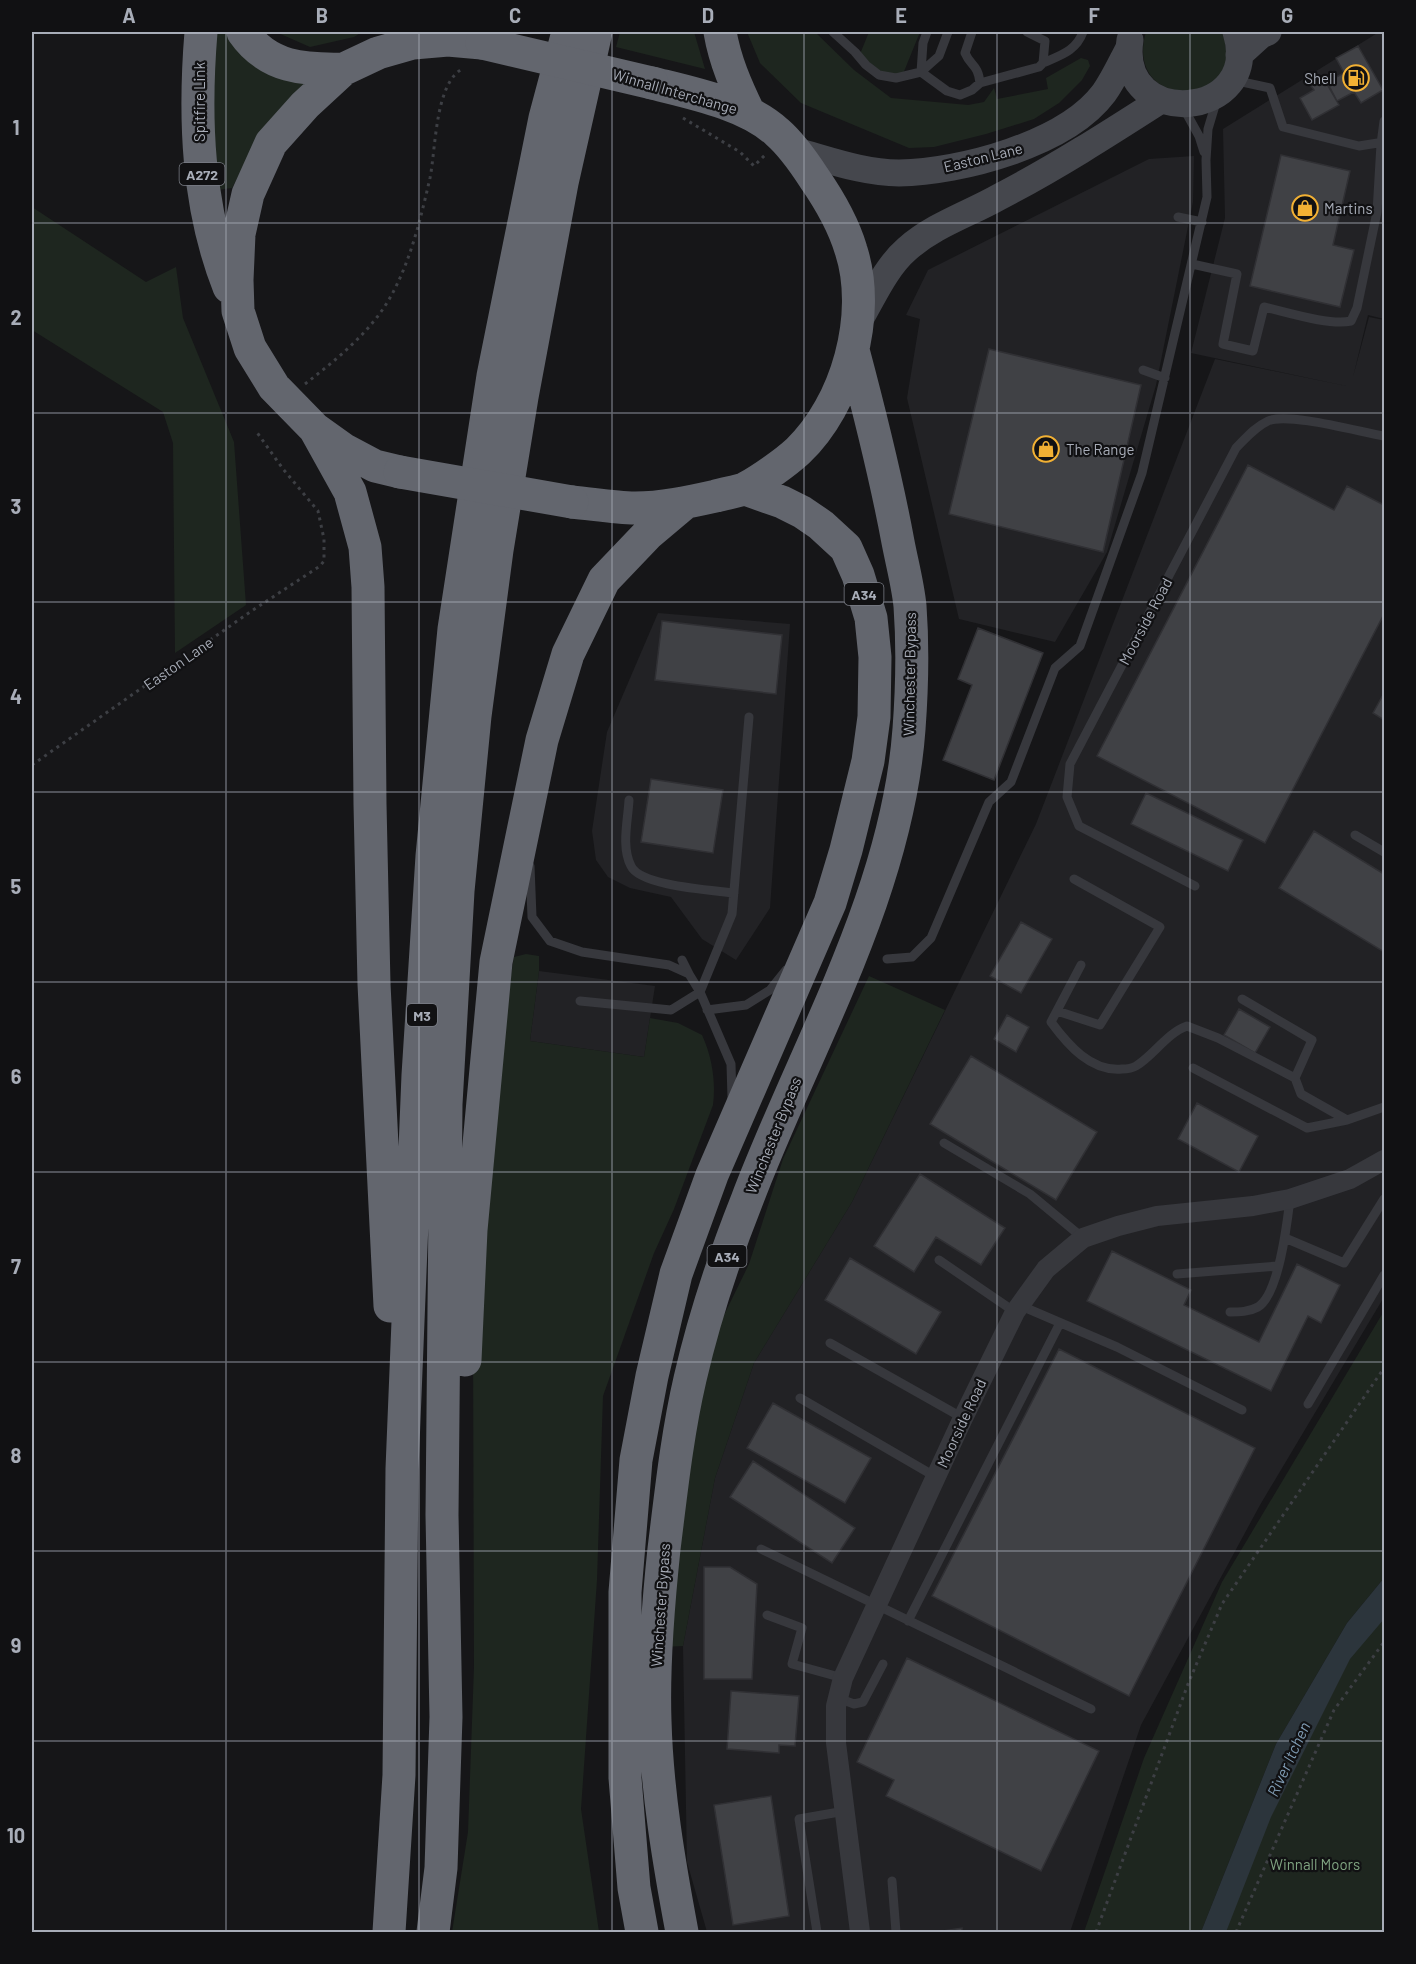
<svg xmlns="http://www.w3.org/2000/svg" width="1416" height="1964" font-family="Barlow,sans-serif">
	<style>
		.built { fill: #222225 }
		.green { fill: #1e261f }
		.water { fill: #2c353c }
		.building { fill: #404145; stroke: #303034; stroke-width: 1.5 }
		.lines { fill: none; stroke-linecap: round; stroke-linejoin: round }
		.path { stroke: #3d3f44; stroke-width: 3; stroke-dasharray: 3 4.5; stroke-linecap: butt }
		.lane { stroke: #37383d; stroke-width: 9 }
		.street { stroke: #37383d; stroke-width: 20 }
		.secondary { stroke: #45474d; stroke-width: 27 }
		.highway { stroke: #63666e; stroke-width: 33 }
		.highway-bridge { stroke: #63666e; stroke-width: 33 }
		.grid { fill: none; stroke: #a8adb8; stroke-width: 1.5; stroke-opacity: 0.55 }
		.labels { text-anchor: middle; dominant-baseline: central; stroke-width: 4.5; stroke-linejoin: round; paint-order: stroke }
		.shield { fill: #111113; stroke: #7b7e86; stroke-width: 1.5 }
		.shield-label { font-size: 14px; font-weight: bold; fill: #a8adb8 }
		.poi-label { font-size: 15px; fill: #a8adb8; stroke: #111113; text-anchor: start }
		.street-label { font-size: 15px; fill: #a8adb8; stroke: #111113 }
		.park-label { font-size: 15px; fill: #7fa381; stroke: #111113 }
		.water-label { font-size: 16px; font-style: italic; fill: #7f9bb3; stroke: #111113 }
		.neatline { fill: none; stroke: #a8adb8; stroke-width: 2 }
		.grid-label { font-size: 20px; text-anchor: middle; font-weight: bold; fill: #a8adb8 }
	</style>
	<rect width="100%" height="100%" fill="#161618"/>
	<path class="built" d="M1379,32H1384V319L1368,315L1353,377L1369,317L1384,320V1297L1260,1505L1141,1725L1070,1932H707L687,1862L683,1646L715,1478L754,1363L852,1202L1036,824L1215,359L1351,387L1191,353L1225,218L1223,129Z
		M1194,156L1193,202L1156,385L1107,552L1055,642L959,619L907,398L920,319L906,315L928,270L1149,159Z
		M658,613L790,624L770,908L736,960L702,939L671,897L630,888L608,877L596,860L592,831L607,732Z
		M539,971L655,986L644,1057L530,1041Z"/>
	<path class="green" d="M212,32H227L309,81L265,125L232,188L217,190L211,164Z
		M276,32H362L354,37L310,47Z
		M620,32H694L705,69L616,47Z
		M747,32H815L854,70L891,98L968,105L984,102L994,88L997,99L1048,89L1046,78L1081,58L1088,60L1090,66L1082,80L1059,103L1034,119L986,134L934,147L909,148L801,103L760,63Z
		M869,32H920L903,74C882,75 874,69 860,54Z
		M1146,32H1222L1224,35C1225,44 1228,55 1226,63C1213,110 1126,99 1146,32Z
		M32,207L146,282L176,267L183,318L234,442L246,605L175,653L173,443L163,412L32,330Z
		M526,954L539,956V971L530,1041L644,1057L650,1018L678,1023L702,1035C712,1057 716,1081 713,1105L674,1209L654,1253L603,1396L597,1580L581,1809L599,1932H452L468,1832L474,1667L473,1325L500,1043L514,957Z
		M869,976L945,1010L852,1202L754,1363L715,1478L683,1646L663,1647L707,1350L749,1264L783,1159Z
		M1384,1311V1578L1347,1623L1276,1744L1201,1932H1084L1144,1758L1222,1582Z
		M1384,1597V1932H1213L1287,1759Z"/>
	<path class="water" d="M1384,1578V1619L1350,1659L1271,1817L1226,1932H1201L1276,1744L1347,1623Z"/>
	<path class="building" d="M1358,46L1383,90L1361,103L1354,92L1337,101L1327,82L1344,73L1336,58Z
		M1324,79L1339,105L1312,120L1300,98L1314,90L1311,86Z
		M1281,155L1350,171L1333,245L1354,250L1340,307L1250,286Z
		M989,349L1141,385L1103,552L949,514Z
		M1248,465L1334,510L1347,486L1384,505V614L1265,843L1097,756Z
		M662,621L782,635L776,694L655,680Z
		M978,628L1043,653L994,780L943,760L972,685L958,679Z
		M1384,693V720L1373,713Z
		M651,779L723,790L713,853L641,842Z
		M1146,793L1243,840L1228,871L1131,824Z
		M1314,831L1384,874V952L1279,888Z
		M1021,922L1052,939L1021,993L990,976Z
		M1239,1009L1270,1027L1255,1053L1224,1035Z
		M1007,1015L1029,1027L1016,1052L994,1039Z
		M971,1056L1097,1132L1056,1200L930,1124Z
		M1197,1103L1258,1136L1239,1172L1178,1139Z
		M920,1174L1005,1228L981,1265L936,1237L914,1272L874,1246Z
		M1112,1251L1191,1290L1184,1305L1259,1342L1297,1264L1340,1285L1321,1323L1308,1316L1271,1391L1087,1301Z
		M850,1258L941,1312L916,1354L825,1300Z
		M1059,1349L1255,1448L1129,1696L932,1596Z
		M773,1403L871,1458L845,1503L747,1448Z
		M753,1461L855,1528L832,1563L730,1497Z
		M704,1567H730L757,1584L752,1679H704Z
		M907,1658L1099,1751L1041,1871L886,1796L894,1780L857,1762Z
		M731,1691L799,1696L795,1746L779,1745V1753L727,1749Z
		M771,1796L789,1916L733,1925L714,1805Z
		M962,1928V1932H936Z"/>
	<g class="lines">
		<path class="path" d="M683,118L740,152L754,166L765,155
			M305,384C337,359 371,332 391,296C411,260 421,217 430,178C436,148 435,81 464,68
			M32,765L250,612L320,566L324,561V539L318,511L283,469L256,431
			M1096,1932L1188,1684L1222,1604L1384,1368
			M1236,1932L1334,1710L1384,1642"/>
		<path class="lane" d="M833,32L855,52L866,65L879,75L896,78L921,72L939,56L948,32
			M972,32L965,53C971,67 978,64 980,83
			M1043,63C1061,55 1076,51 1083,32
			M921,72L947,91L960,95L972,90L980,83L1039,67L1043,63L1045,41L1027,32
			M921,72L923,43L927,32
			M1233,80L1270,88L1283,127L1359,146L1384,142
			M1183,107L1199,136L1204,152
			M1178,217L1202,222
			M1192,264L1237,274L1223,344L1253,351L1264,307C1286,312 1330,326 1351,321L1357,308L1377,212L1381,144L1384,121
			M1143,370L1165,378
			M629,800C628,820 621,847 631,866C640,886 712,890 734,893
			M1355,835L1384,852
			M530,866L532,917L550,941L582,952L669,965L689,974L700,992L731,1064L732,1098
			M1195,886L1079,826L1067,797L1070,764L1236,448C1246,438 1255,427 1268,421C1288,412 1360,432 1384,436
			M887,959L912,957L931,938L989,802L1011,782L1055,668L1080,646L1142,473L1207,197L1206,160L1208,129L1217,99
			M682,960L689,974
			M1081,965L1051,1022C1068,1045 1091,1072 1122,1069C1127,1069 1131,1069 1136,1066C1154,1055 1167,1033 1187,1026L1218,1038L1295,1078
			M1242,999L1312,1040L1295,1078L1301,1094L1347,1120
			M580,1001L671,1010L700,992L732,914L749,717
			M707,1010L746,1005L770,990L786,970
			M1057,1011L1100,1025L1160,927L1074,879
			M1193,1068L1307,1128L1347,1120L1384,1107
			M944,1143L1030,1194L1083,1238
			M1285,1238L1344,1263L1384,1199
			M939,1260L1015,1312
			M1177,1274L1278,1266
			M1019,1305L1117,1347L1242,1410
			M1230,1312C1239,1312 1249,1312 1258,1307C1279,1294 1287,1224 1290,1199
			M830,1343L963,1418
			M800,1398L936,1477
			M1308,1404L1384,1275
			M761,1549L1091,1709
			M767,1615L802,1628L792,1664L843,1678
			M908,1621L1060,1323
			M838,1698L854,1704L863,1702L883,1664
			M892,1881L896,1932
			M817,1932L799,1819L845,1811"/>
		<path class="street" d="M860,1932L836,1743V1706L843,1678L963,1418L1015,1312L1046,1269L1083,1238L1118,1226L1157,1216L1253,1206L1290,1199L1350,1179L1384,1160"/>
		<path class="secondary" d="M1130,40C1116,131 1264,121 1236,32
			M1239,55L1261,35L1268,32
			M796,151C829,160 864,173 899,173C961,172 1066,144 1104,93C1114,79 1121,63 1129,48
			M859,321C873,297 886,267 907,249C934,225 969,214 999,197C1055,168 1108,134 1161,100"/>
		<path class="highway" d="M201,32C194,117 197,206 229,287
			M243,32C268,68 304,70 344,69
			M720,32C725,61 736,86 749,113
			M315,429L350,492L365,547L368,587L370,804L374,984L390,1306
			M400,472L375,466L343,449L315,429L274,387L250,348L238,311L237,280L239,234L248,194L271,143L305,105L344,69L378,53L413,43L448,40L482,43
			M572,502C593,504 615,508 635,508C662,508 689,502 716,496C725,493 738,492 746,488C762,479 785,463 798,451C847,404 872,315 851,250C843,223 830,201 814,178C803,161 792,145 777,132C747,104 692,93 652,83
			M465,1360L471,1230L496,962L542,740L568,654L604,580L647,535L685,503
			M389,1932L399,1775L402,1469L418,1075L432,856L454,629L493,376L545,118L568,32
			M433,1932L441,1868L446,1717L442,1515L446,1104L458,891L475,716L497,550L522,397L562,183L596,32
			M642,1932L634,1888L625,1778V1592L636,1460L652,1376L676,1274L712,1175L830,903L846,850L868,761L874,717L875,657L871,618L858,575L846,548L821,525L802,512L782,502L745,489
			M682,1932C669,1863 657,1792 655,1721C653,1664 658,1606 664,1549C671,1493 677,1435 690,1379C704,1318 724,1258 747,1200C805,1047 897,895 909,729C912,689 913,647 910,606C908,585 902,563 898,542C886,477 870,414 853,350"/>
		<path class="highway-bridge" d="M482,43L652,83
			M400,472L572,502"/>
	</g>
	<path class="grid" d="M226,32V1932M419,32V1932M612,32V1932M804,32V1932M997,32V1932M1190,32V1932M32,223H1384M32,413H1384M32,602H1384M32,792H1384M32,982H1384M32,1172H1384M32,1362H1384M32,1551H1384M32,1741H1384"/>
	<defs>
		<g id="fuel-ring" transform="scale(1.35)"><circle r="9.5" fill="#111113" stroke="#f2b134" stroke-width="1.5"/><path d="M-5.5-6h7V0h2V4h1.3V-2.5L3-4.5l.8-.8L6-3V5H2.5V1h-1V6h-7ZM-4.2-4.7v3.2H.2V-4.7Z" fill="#f2b134"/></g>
		<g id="shop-ring" transform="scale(1.35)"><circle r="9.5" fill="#111113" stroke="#f2b134" stroke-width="1.5"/><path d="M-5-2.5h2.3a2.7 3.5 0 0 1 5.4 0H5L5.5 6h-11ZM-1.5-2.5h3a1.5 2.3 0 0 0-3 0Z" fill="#f2b134"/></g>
	</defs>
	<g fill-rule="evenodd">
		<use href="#fuel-ring" x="1356" y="78"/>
		<use href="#shop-ring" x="1305" y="208"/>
		<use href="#shop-ring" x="1046" y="449"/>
	</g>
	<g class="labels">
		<g class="shield">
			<rect x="179.5" y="163" width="45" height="22" rx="4.5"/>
			<rect x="844.5" y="583" width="39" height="22" rx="4.5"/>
			<rect x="407" y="1004" width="30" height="22" rx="4.5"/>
			<rect x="707.5" y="1245" width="39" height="22" rx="4.5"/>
		</g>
		<g class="shield-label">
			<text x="202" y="174">A272</text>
			<text x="864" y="594">A34</text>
			<text x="422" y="1015">M3</text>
			<text x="727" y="1256">A34</text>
		</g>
		<g class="poi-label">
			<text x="1336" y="78" text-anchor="end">Shell</text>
			<text x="1324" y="208">Martins</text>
			<text x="1066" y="449">The Range</text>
		</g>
		<g class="street-label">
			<text transform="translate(675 91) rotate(16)">Winnall Interchange</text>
			<text transform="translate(199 102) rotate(-90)">Spitfire Link</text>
			<text transform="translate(983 157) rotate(-14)">Easton Lane</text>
			<text transform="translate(1145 621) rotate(-62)">Moorside Road</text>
			<text transform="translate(178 663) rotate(-35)">Easton Lane</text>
			<text transform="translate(909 674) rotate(-89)">Winchester Bypass</text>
			<text transform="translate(773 1135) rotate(-68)">Winchester Bypass</text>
			<text transform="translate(961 1423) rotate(-65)">Moorside Road</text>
			<text transform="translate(660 1605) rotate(-86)">Winchester Bypass</text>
		</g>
		<g class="park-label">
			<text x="1315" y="1864">Winnall Moors</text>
		</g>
		<g class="water-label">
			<text transform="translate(1288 1759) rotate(-65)">River Itchen</text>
		</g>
	</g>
	<rect width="1416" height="1964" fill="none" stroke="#111113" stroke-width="66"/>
	<rect x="33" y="33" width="1350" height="1898" class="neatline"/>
	<g class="grid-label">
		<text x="129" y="23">A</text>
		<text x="322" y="23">B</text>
		<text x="515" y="23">C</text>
		<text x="708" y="23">D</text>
		<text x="901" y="23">E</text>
		<text x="1094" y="23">F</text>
		<text x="1287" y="23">G</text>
		<text x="16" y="135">1</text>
		<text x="16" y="325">2</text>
		<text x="16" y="514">3</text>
		<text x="16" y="704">4</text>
		<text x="16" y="894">5</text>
		<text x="16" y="1084">6</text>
		<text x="16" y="1274">7</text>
		<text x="16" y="1463">8</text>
		<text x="16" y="1653">9</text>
		<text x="16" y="1843">10</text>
	</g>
</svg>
